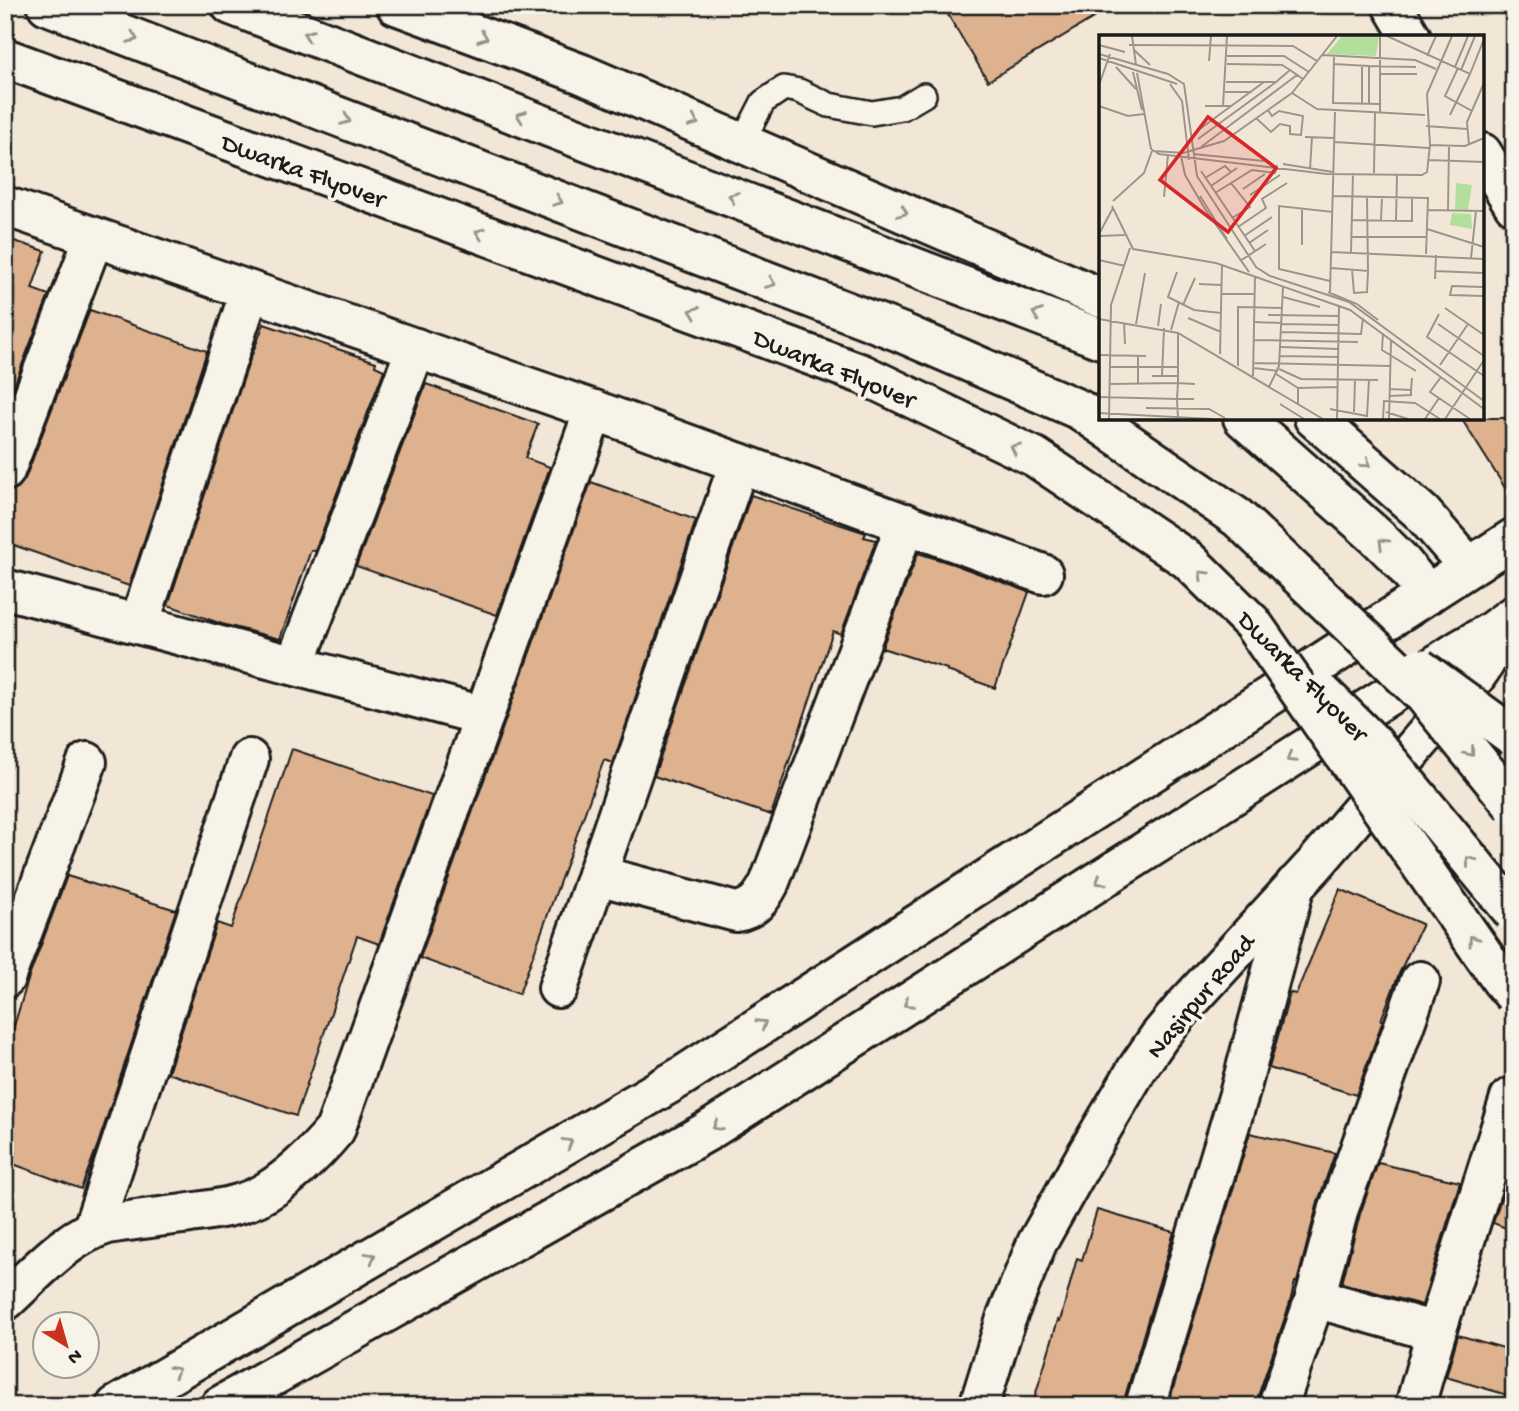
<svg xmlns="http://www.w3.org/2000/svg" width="1519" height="1411" font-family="'Gochi Hand',sans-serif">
  <rect width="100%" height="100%" fill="#f2e6d6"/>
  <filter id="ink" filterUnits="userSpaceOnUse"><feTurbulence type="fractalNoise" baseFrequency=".0143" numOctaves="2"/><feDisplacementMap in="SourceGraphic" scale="14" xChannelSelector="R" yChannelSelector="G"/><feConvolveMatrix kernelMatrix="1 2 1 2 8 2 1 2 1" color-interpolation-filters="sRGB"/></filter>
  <g filter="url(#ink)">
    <g fill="#deb28e" stroke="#1c1c1c" stroke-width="2">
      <path d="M 942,5 L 1115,5 L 988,81 Z"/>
      <path d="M 5,238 L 45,251 L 32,289 L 49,295 L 5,409 Z"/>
      <path d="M 90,310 L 207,351 L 129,586 L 5,542 L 5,492 L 18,488 L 25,479 Z"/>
      <path d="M 264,324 L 376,362 L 375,366 L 384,370 L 315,551 L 311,550 L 280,639 L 222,624 L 168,605 L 248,365 Z"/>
      <path d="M 426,384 L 538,424 L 525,458 L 550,467 L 497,615 L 356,566 Z"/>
      <path d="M 1461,418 L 1514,418 L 1514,502 Z"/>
      <path d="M 591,482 L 696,520 L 613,763 L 604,760 L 519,994 L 420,958 Z"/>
      <path d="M 751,495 L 866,533 L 864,537 L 876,540 L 841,634 L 833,631 L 771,815 L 654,776 Z"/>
      <path d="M 918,553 L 953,564 L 1029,592 L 995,688 L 947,671 L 947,669 L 882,648 Z"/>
      <path d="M 292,749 L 432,796 L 379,944 L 357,936 L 296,1116 L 168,1073 L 217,923 L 231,928 Z"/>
      <path d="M 67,876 L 176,910 L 98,1144 L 81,1189 L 5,1161 L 5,1055 L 29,977 Z"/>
      <path d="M 1340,889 L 1422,924 L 1399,974 L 1381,1020 L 1383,1020 L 1356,1095 L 1269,1068 L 1290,993 L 1296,994 Z"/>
      <path d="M 1250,1133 L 1335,1153 L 1318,1202 L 1297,1282 L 1295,1282 L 1289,1306 L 1257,1399 L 1257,1406 L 1185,1406 L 1169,1402 Z"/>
      <path d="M 1378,1163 L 1460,1182 L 1422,1305 L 1342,1283 L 1360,1214 Z"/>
      <path d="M 1505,1186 L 1514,1189 L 1514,1231 L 1493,1223 Z"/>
      <path d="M 1097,1210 L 1174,1232 L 1124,1400 L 1124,1406 L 1032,1406 L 1058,1320 L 1060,1321 L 1077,1258 L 1082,1260 Z"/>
      <path d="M 1458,1335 L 1514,1351 L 1514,1397 L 1446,1377 Z"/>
    </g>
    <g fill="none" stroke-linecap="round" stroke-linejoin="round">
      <g stroke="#1c1c1c" stroke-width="28">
        <path id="lane" d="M 742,143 L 763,102 L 784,88 L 799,91 L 829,105 L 872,113 L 902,108 L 924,95"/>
      </g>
      <g stroke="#1c1c1c" stroke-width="44">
        <g id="street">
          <path d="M 1392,5 L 1411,37"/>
          <path d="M 1482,153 L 1514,205"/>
          <path d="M 5,206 L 594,410 L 1043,574"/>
          <path d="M 5,471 L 94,237"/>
          <path d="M 5,589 L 484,716"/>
          <path d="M 139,624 L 250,291"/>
          <path d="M 295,665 L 416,348"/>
          <path d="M 597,875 L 736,912 C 754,909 761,899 769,884 L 906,523"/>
          <path d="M 5,978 L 87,762"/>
          <path d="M 558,988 L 739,463"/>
          <path d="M 93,1228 L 249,759"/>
          <path d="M 1315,1298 L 1436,1332"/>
          <path d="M 5,1301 C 36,1273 67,1236 108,1224 C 133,1220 158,1217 183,1214 C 208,1210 234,1208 257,1197 C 285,1183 315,1154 335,1130 L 594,410"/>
          <path d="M 1145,1406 L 1240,1091 L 1295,885"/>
          <path d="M 1278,1406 L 1315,1298 L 1339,1208 L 1420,981"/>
          <path d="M 1415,1406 L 1436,1332 L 1510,1098"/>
        </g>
      </g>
      <g stroke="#1c1c1c" stroke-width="44">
        <g id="secondary">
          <path d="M 231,5 L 1101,339"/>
          <path d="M 396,5 L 582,74 L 1101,298"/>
          <path d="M 1243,418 L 1377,537 L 1400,560 L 1428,594"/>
          <path d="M 1314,418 L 1422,513 L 1469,567"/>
          <path d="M 116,1406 L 681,1077 L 1514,538"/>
          <path d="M 220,1406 L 708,1131 L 1461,649 L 1489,633 L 1514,615"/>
          <path d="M 979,1406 L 1006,1319 L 1037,1243 L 1084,1159 L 1137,1069 L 1159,1037 L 1183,1008 L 1316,863 L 1476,676 C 1489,658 1491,655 1489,633"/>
        </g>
      </g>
      <g stroke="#1c1c1c" stroke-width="44">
        <g id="primary">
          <path d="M 47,5 L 900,332 L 1080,410 L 1238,518 L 1321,597"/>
          <path d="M 5,58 L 862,374 L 1035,457 L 1188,560 L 1252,623"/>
        </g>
      </g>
      <use href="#lane" stroke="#f7f3e8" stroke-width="23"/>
      <use href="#street" stroke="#f7f3e8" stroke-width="38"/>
      <use href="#secondary" stroke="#f7f3e8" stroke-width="38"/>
      <use href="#primary" stroke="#f7f3e8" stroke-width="38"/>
      <g stroke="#1c1c1c" stroke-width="44" stroke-linecap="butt">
        <g id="primary-bridge">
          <path d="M 1321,597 L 1424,695 L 1514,806"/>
          <path d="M 1252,623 L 1501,980 L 1514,995"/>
          <path d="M 1419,668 L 1514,737"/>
          <path d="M 1322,693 L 1374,744 L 1514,913"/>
        </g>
      </g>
      <use href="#primary-bridge" stroke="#f7f3e8" stroke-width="38"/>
    </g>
    <defs><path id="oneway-chevron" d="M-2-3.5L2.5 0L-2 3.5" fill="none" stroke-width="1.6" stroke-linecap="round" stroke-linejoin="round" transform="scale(1.75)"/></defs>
    <g stroke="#94928c">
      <use href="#oneway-chevron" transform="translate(308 35) rotate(-159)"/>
      <use href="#oneway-chevron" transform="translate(483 37) rotate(20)"/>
      <use href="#oneway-chevron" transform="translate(133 38) rotate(21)"/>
      <use href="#oneway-chevron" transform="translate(521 116) rotate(-159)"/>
      <use href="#oneway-chevron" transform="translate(346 120) rotate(21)"/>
      <use href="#oneway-chevron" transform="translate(694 122) rotate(23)"/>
      <use href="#oneway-chevron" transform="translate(733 197) rotate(-159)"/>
      <use href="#oneway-chevron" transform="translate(558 201) rotate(21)"/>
      <use href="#oneway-chevron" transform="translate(903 212) rotate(23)"/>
      <use href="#oneway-chevron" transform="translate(480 233) rotate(-160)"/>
      <use href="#oneway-chevron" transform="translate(771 283) rotate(21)"/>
      <use href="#oneway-chevron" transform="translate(694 312) rotate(-160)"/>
      <use href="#oneway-chevron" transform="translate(1037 314) rotate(-159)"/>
      <use href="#oneway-chevron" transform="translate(1015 448) rotate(-154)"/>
      <use href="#oneway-chevron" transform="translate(1366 463) rotate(41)"/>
      <use href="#oneway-chevron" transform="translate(1383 543) rotate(-136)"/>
      <use href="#oneway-chevron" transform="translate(1203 575) rotate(-135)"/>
      <use href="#oneway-chevron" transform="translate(1470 752) rotate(51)"/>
      <use href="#oneway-chevron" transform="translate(1291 758) rotate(147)"/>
      <use href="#oneway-chevron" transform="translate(1470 861) rotate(-130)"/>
      <use href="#oneway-chevron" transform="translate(1100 881) rotate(147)"/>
      <use href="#oneway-chevron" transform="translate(1473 940) rotate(-125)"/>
      <use href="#oneway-chevron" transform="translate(908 1003) rotate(147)"/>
      <use href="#oneway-chevron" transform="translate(762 1024) rotate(-33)"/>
      <use href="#oneway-chevron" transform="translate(717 1126) rotate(148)"/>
      <use href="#oneway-chevron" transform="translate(568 1143) rotate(-30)"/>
      <use href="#oneway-chevron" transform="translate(371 1257) rotate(-30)"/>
      <use href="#oneway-chevron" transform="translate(175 1371) rotate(-30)"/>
    </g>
  </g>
  <g text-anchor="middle" stroke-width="7" stroke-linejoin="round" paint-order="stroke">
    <g font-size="26" fill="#1c1c1c" stroke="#f7f3e8">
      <text transform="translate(304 169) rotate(20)" y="9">Dwarka Flyover</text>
      <text transform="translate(835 367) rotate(22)" y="9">Dwarka Flyover</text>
      <text transform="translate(1304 675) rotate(45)" y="9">Dwarka Flyover</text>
      <text transform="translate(1199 995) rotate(-50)" y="9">Nasirpur Road</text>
    </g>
  </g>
  <g transform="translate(1099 35)">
    <rect width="385" height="385" fill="#f2e6d6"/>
    <path d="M 243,1 L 280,1 L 277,21 L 228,19 ZM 357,148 L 373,150 L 369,175 L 356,174 ZM 353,178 L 372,179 L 373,194 L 351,190 Z" fill="#b3df9d"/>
    <path fill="none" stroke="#9c958c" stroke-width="2" d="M 33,1 L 37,30M 288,1 L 371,39 L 385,4M 0,10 L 26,17M 30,10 L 194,11 L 218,26M 35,15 L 51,30M 0,19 L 69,39 L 85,49 L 98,141 L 157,232 L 171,241 L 250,267 L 385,366M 223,20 L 316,25 L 337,34M 128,21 L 185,21 L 210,37M 328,21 L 337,1M 235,22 L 234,68 L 281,69M 0,23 L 78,49M 110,26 L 112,1M 128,29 L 183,30 L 191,35M 234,29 L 270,31M 17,32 L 37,54M 356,32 L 369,1M 359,33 L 346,61 L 373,76M 362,35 L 376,1M 34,37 L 43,75M 38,38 L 52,114 L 60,119 L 228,139 L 323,140 L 328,137 L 331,110 L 366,111 L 385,103M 280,39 L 318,39M 127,47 L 165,47M 71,49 L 83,66 L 90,125M 0,50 L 11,19M 126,57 L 153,57M 193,58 L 218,74 L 326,80M 263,68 L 263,31M 270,69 L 270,31 L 317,32M 0,71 L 29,81 L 45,79M 106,71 L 132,71M 124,71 L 128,1M 281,78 L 281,1M 351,80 L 371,39M 157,83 L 172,97 L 181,89 L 191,91 L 191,99 L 202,100 L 204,81 L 180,76 L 173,81 L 169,75M 327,91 L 368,94M 98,96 L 165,47 L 177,47 L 191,35 L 204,44M 206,102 L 236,103M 99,104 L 177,47M 236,107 L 330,113M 331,110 L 328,59 L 353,1M 370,110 L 368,87 L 385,48M 102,112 L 198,40M 55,116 L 85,118M 84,118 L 125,106 L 193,58 L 238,1M 94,119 L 165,126M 82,121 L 86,140 L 106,174 L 150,237M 329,125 L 385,127M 184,129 L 234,137M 211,134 L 213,102M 102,136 L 156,216M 275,138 L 276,78M 106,143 L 126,131 L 132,137M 132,148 L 151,172 L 133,183M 112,151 L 138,133M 144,154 L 166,139M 116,158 L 153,135 L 176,138 L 178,130M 151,160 L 181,140M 101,161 L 128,204M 233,161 L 329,163 L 327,219M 65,162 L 69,120M 14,166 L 45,138 L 53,116M 13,171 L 34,214 L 117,228 L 251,275 L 385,374M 328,175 L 385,176M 349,175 L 350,110M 253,185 L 313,186 L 313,163M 282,185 L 283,162M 297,185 L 298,139M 139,192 L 167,173 L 163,164 L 188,148M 328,194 L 385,212M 0,199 L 14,173M 0,201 L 26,200M 145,201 L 173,182M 252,202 L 328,202M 150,208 L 169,195M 203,210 L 203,175M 232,217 L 385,224M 252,217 L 254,138M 372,223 L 377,176M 0,225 L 26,231M 141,226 L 167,209M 232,233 L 269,236 L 268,162M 253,234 L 255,258 L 268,257 L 269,236M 336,236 L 385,238M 78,237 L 69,262 L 95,275 L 122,278M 336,244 L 337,220M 231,246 L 180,234 L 180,171 L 234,177M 100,249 L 122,250M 385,252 L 353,251 L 351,260 L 385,261M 229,257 L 258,269 L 279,285M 231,258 L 236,77M 122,259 L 155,259M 184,262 L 221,272M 84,270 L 96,243M 346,273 L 385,300M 340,279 L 328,302 L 385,341M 169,280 L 240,281M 89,283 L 122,297M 0,284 L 79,298 L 224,384M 154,287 L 183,288M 25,288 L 26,309M 37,289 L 46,238M 183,289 L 240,290M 339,289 L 385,321M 59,291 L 62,269M 72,295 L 80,267M 182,297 L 262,299 L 264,283M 284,298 L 283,315 L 317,336M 155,305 L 259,307M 182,312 L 240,314M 121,319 L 123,230M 0,320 L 47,321M 181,321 L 240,322M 155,328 L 291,331M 341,330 L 369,289M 139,331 L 139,272 L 183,273M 11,332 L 79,332M 155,333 L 179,336M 180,334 L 202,344 L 279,345M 177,339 L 199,353 L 199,370M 63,341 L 65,293M 79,341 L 79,298M 154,341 L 156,241M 342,342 L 331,357 L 371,384M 39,348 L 39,321M 10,349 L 79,348 L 79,341 L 53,341M 170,352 L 180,331 L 184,252M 199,353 L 239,352M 290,354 L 312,355 L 313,343M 290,361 L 312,360 L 312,355M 0,362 L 78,364 L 79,384M 95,364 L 78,364 L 79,348 L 96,349M 181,369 L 205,384M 47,373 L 110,374 L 126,383M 231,374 L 268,381 L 270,345M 255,377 L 256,345M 287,377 L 309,384M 0,378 L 113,384M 10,384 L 12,270 L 31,213M 238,384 L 240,270M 284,384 L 285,366 L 316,368 L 341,384M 290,384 L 292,306M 326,384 L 340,363M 346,384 L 385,325"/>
    <path fill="#d62828" fill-opacity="0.15" stroke="#d62828" stroke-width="3.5" d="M 109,82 L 177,133 L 129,197 L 61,145 Z"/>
    <rect width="385" height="385" fill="none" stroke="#1c1c1c" stroke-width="3.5"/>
  </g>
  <rect width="1519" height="1411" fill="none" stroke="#f7f3e8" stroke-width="28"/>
  <rect x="14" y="14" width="1491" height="1383" fill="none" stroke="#1c1c1c" stroke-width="2.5" filter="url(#ink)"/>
  <g transform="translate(66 1345) rotate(143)"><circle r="33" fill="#f7f3e8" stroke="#9f9d96" stroke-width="2"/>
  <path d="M0-5L12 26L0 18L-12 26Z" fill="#c8321e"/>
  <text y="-10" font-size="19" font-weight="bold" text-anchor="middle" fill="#1c1c1c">N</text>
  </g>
</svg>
